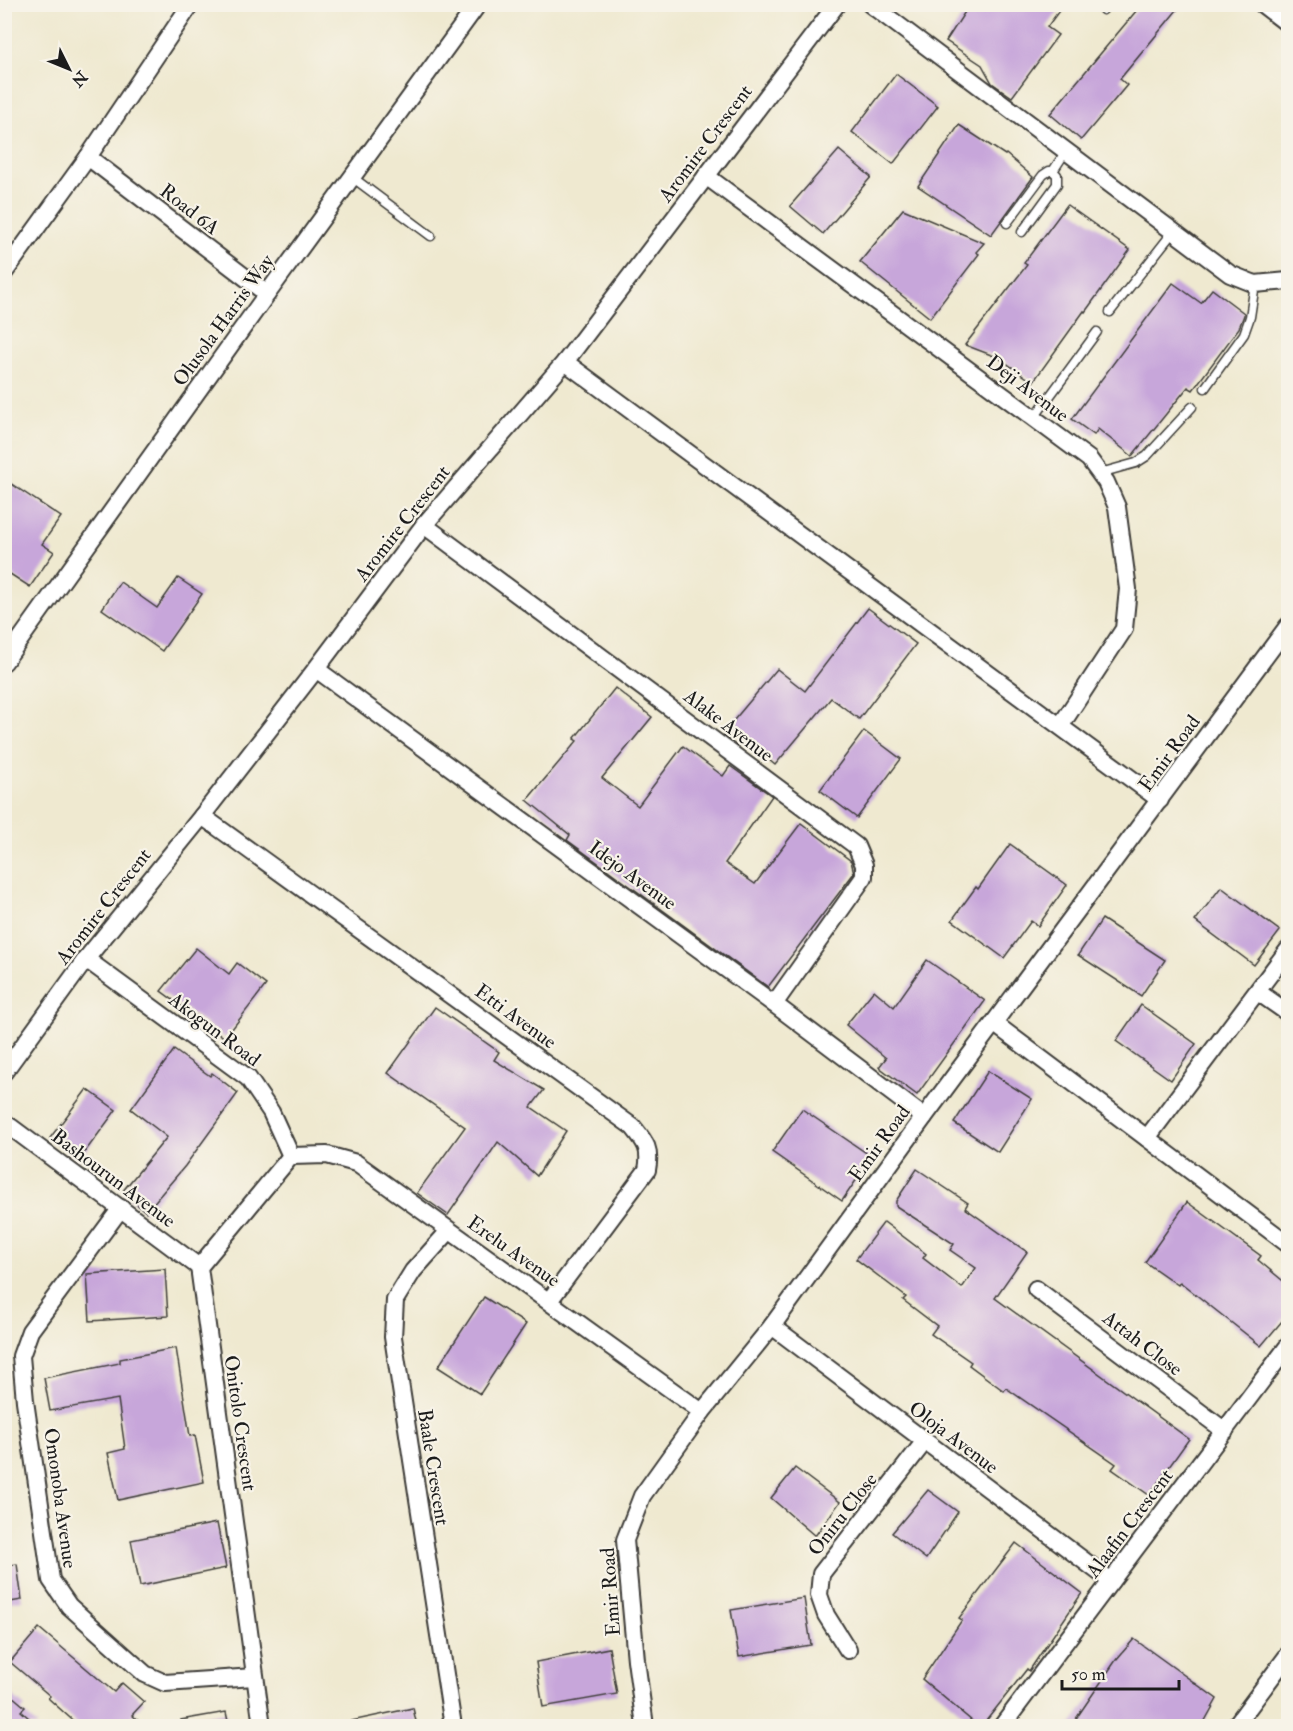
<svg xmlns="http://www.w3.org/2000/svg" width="1293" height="1731" font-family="'IM FELL Double Pica',serif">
  <rect width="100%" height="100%" fill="#f7f3e8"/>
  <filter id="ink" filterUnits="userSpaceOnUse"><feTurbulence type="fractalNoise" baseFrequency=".0167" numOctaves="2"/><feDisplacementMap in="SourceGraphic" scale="12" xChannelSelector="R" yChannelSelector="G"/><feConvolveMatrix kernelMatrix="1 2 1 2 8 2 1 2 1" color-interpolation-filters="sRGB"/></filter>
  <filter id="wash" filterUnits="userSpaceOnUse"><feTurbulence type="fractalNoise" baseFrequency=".008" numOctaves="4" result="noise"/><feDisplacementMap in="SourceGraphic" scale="24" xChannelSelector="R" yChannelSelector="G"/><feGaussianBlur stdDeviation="1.35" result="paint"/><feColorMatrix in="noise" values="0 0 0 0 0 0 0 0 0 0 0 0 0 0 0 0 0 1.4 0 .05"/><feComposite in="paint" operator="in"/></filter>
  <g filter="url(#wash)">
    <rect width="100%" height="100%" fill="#efe9d0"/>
    <g id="blocks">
      <g fill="#c7a6da">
        <path d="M 970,4 L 1064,4 L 1047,27 L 1058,35 L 1012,97 L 992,83 L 982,65 L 946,41 Z"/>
        <path d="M 1142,4 L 1182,4 L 1120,79 L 1127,85 L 1081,140 L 1050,114 Z"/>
        <path d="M 896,74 L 938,106 L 893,164 L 852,132 Z"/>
        <path d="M 959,125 L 1005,155 L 1006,154 L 1033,177 L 991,235 L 918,186 Z"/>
        <path d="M 839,150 L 871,177 L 823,234 L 790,206 Z"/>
        <path d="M 1067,205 L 1130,250 L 1085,312 L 1084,311 L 1033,382 L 999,358 L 965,345 L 1027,265 L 1024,263 Z"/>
        <path d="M 903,209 L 984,243 L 976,252 L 979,254 L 930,318 L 860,262 Z"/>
        <path d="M 1173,283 L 1201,303 L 1212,289 L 1244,313 L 1244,315 L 1239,328 L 1193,390 L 1188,387 L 1132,456 L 1098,429 L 1094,435 L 1072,419 Z"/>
        <path d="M 4,479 L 61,517 L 42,544 L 54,552 L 30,587 L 4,570 Z"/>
        <path d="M 178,578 L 202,594 L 162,651 L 102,609 L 120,582 L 157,608 Z"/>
        <path d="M 868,608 L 916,644 L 859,719 L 831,698 L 775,765 L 729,726 L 777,669 L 805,691 Z"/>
        <path d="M 615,688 L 652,717 L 602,778 L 638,806 L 683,746 L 723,776 L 730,766 L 772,796 L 725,863 L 755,884 L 801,823 L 851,861 L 854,873 L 768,987 L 567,840 L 570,835 L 527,800 L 577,741 L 574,739 Z"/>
        <path d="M 864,731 L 901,759 L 857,818 L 820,790 Z"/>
        <path d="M 1010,844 L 1067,885 L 1038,926 L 1031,921 L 1004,958 L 952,920 L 976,887 L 978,889 Z"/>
        <path d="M 1221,887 L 1280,931 L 1254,965 L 1195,921 Z"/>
        <path d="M 1102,919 L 1165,960 L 1141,996 L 1078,955 Z"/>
        <path d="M 196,948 L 229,974 L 237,963 L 266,985 L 225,1038 L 161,991 Z"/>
        <path d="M 927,960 L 985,1001 L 917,1095 L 879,1067 L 886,1058 L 846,1025 L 874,990 L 894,1007 Z"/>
        <path d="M 1141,1005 L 1196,1044 L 1171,1080 L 1116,1041 Z"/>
        <path d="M 435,1007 L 499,1052 L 494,1060 L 544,1090 L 531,1107 L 566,1131 L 537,1176 L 498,1142 L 448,1215 L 417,1193 L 465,1127 L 388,1073 Z"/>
        <path d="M 174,1050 L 210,1076 L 212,1073 L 238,1093 L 185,1166 L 146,1212 L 122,1192 L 167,1137 L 131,1109 Z"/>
        <path d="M 988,1071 L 1032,1099 L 998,1152 L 954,1123 Z"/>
        <path d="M 87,1089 L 116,1110 L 79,1160 L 50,1138 Z"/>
        <path d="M 802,1109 L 872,1157 L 842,1201 L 772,1152 Z"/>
        <path d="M 917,1169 L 968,1203 L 965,1208 L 1027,1252 L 995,1298 L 1189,1439 L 1149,1495 L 1112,1469 L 1116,1464 L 1006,1388 L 1004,1391 L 969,1365 L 971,1362 L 931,1334 L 937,1326 L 903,1300 L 906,1297 L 856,1259 L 884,1222 L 926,1254 L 923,1258 L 962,1288 L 976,1268 L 950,1250 L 954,1244 L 896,1206 L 896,1201 Z"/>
        <path d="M 1187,1202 L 1261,1256 L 1258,1260 L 1288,1285 L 1288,1314 L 1261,1346 L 1180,1282 L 1178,1285 L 1145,1262 Z"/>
        <path d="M 165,1269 L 168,1316 L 90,1321 L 87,1274 Z"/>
        <path d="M 484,1297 L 526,1324 L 480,1394 L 438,1367 Z"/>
        <path d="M 176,1348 L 190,1436 L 195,1435 L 204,1482 L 118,1500 L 108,1453 L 125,1449 L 118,1399 L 50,1411 L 44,1378 L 120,1363 L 120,1359 Z"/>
        <path d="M 795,1468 L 840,1502 L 815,1536 L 771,1498 Z"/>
        <path d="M 928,1490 L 958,1512 L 926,1559 L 892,1533 Z"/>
        <path d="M 217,1523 L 226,1568 L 140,1586 L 131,1540 Z"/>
        <path d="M 1016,1543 L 1082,1593 L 1029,1671 L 1027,1669 L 982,1726 L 978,1726 L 922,1679 L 962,1620 L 959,1618 Z"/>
        <path d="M 17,1564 L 22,1600 L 4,1603 L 4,1566 Z"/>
        <path d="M 804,1598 L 811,1645 L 739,1657 L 731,1610 Z"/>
        <path d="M 39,1628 L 114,1692 L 122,1683 L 144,1702 L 132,1715 L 144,1726 L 79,1726 L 48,1698 L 50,1696 L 10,1662 Z"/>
        <path d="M 1134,1639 L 1217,1699 L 1202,1726 L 1071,1726 L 1116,1660 Z"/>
        <path d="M 609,1648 L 617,1694 L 543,1707 L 536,1662 Z"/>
        <path d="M 4,1689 L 25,1707 L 21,1711 L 38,1726 L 4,1726 Z"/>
        <path d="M 413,1708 L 417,1726 L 352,1726 L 351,1721 Z"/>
        <path d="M 226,1712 L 229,1726 L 181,1726 L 181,1720 Z"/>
      </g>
    </g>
  </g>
  <g filter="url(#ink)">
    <use href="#blocks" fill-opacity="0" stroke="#3c3b37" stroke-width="1.5"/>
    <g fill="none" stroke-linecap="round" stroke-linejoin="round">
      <g stroke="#3c3b37" stroke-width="11">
        <g id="lane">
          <path d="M 1103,10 L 1107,4"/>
          <path d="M 352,177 L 431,236"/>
          <path d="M 1007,223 L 1043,175 L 1049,171 L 1053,171 L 1066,151"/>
          <path d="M 1022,232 L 1057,184 L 1057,175 L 1053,171"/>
          <path d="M 1110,312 L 1173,232"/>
          <path d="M 1205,388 L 1244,334 L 1250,317 L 1255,284"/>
          <path d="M 1033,419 L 1097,332"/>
          <path d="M 1100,473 L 1136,463 L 1147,456 L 1192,407"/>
        </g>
      </g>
      <g stroke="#3c3b37" stroke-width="20">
        <g id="street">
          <path d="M 870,4 L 1230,274 L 1255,284 L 1288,281"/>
          <path d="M 1262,4 L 1288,24"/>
          <path d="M 88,157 L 267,294"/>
          <path d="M 706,176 L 1089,459 L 1106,482 L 1117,507 L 1128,589 L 1124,629 L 1061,725"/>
          <path d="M 4,273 L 88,157 L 191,4"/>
          <path d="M 565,362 L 1160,800"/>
          <path d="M 424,525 L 856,846 L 864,865 L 864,877 L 774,1004"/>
          <path d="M 4,662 L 267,294 L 478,4"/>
          <path d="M 316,669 L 774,1004 L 924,1117"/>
          <path d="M 202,816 L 633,1127 C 646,1143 651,1149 647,1170 L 549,1301"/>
          <path d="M 86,959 L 248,1078 L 271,1112 L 291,1156"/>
          <path d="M 1258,992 L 1288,1013"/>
          <path d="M 995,1024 L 1288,1244"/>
          <path d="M 4,1072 L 86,959 L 202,816 L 316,669 L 424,525 L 565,362 L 837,4"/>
          <path d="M 4,1122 L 199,1267"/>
          <path d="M 1147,1138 L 1288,950"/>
          <path d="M 291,1156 L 327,1155 L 356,1163 L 702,1412"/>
          <path d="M 121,1208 L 30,1331 L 21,1356 L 25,1401 L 51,1580 L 69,1606 L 145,1674 L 165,1683 L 254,1677"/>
          <path d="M 449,1231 L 413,1271 L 395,1300 L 393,1337 L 453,1726"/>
          <path d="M 1036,1289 L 1225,1431"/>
          <path d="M 772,1326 L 1111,1581"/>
          <path d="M 848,1650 L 826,1615 L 819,1595 L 821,1574 L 925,1441"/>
          <path d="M 262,1726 L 199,1267 L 291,1156"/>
          <path d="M 645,1726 L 636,1660 L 625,1540 L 642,1496 L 702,1412 L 772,1326 L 924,1117 L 1288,626"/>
          <path d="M 1002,1726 L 1288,1346"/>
          <path d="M 1235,1726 L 1288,1655"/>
        </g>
      </g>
      <use href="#lane" stroke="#fff" stroke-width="8"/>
      <use href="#street" stroke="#fff" stroke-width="16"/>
    </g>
  </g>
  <g text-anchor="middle" stroke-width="4.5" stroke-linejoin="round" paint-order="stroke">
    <g font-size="20" fill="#1c1c1c" stroke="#f7f3e8">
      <text transform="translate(705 143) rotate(-53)" y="7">Aromire Crescent</text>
      <text transform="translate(190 209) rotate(38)" y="7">Road 6A</text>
      <text transform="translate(223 320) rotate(-54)" y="7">Olusola Harris Way</text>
      <text transform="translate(1028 388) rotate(37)" y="7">Deji Avenue</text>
      <text transform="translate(402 523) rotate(-52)" y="7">Aromire Crescent</text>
      <text transform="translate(729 725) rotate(37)" y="7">Alake Avenue</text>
      <text transform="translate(1169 753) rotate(-54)" y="7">Emir Road</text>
      <text transform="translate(633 875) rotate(36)" y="7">Idejo Avenue</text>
      <text transform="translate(103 906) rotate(-52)" y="7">Aromire Crescent</text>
      <text transform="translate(516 1016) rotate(36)" y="7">Etti Avenue</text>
      <text transform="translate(215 1029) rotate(37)" y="7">Akogun Road</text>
      <text transform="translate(879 1143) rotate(-54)" y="7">Emir Road</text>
      <text transform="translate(114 1178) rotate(37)" y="7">Bashourun Avenue</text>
      <text transform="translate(514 1251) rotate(35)" y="7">Erelu Avenue</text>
      <text transform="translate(1143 1343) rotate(37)" y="7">Attah Close</text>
      <text transform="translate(241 1423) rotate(82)" y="7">Onitolo Crescent</text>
      <text transform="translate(954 1437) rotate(37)" y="7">Oloja Avenue</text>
      <text transform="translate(434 1467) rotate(81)" y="7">Baale Crescent</text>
      <text transform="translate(61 1498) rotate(82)" y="7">Omonoba Avenue</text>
      <text transform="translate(842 1514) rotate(-52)" y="7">Oniru Close</text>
      <text transform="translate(1129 1523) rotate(-53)" y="7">Alaafin Crescent</text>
      <text transform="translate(610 1592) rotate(-94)" y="7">Emir Road</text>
    </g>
  </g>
  <rect width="1293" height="1731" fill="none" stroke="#f7f3e8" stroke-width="24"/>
  <g transform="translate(69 69) rotate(133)" stroke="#f7f3e8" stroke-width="4.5" paint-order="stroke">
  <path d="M0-4.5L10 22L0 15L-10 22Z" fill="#1c1c1c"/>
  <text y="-9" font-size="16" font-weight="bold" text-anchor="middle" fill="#1c1c1c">N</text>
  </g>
  <path d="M1062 1680v9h117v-9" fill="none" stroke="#1c1c1c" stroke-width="3"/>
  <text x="1071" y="1680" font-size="18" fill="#1c1c1c" stroke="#f7f3e8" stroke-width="4.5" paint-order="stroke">50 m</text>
</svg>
